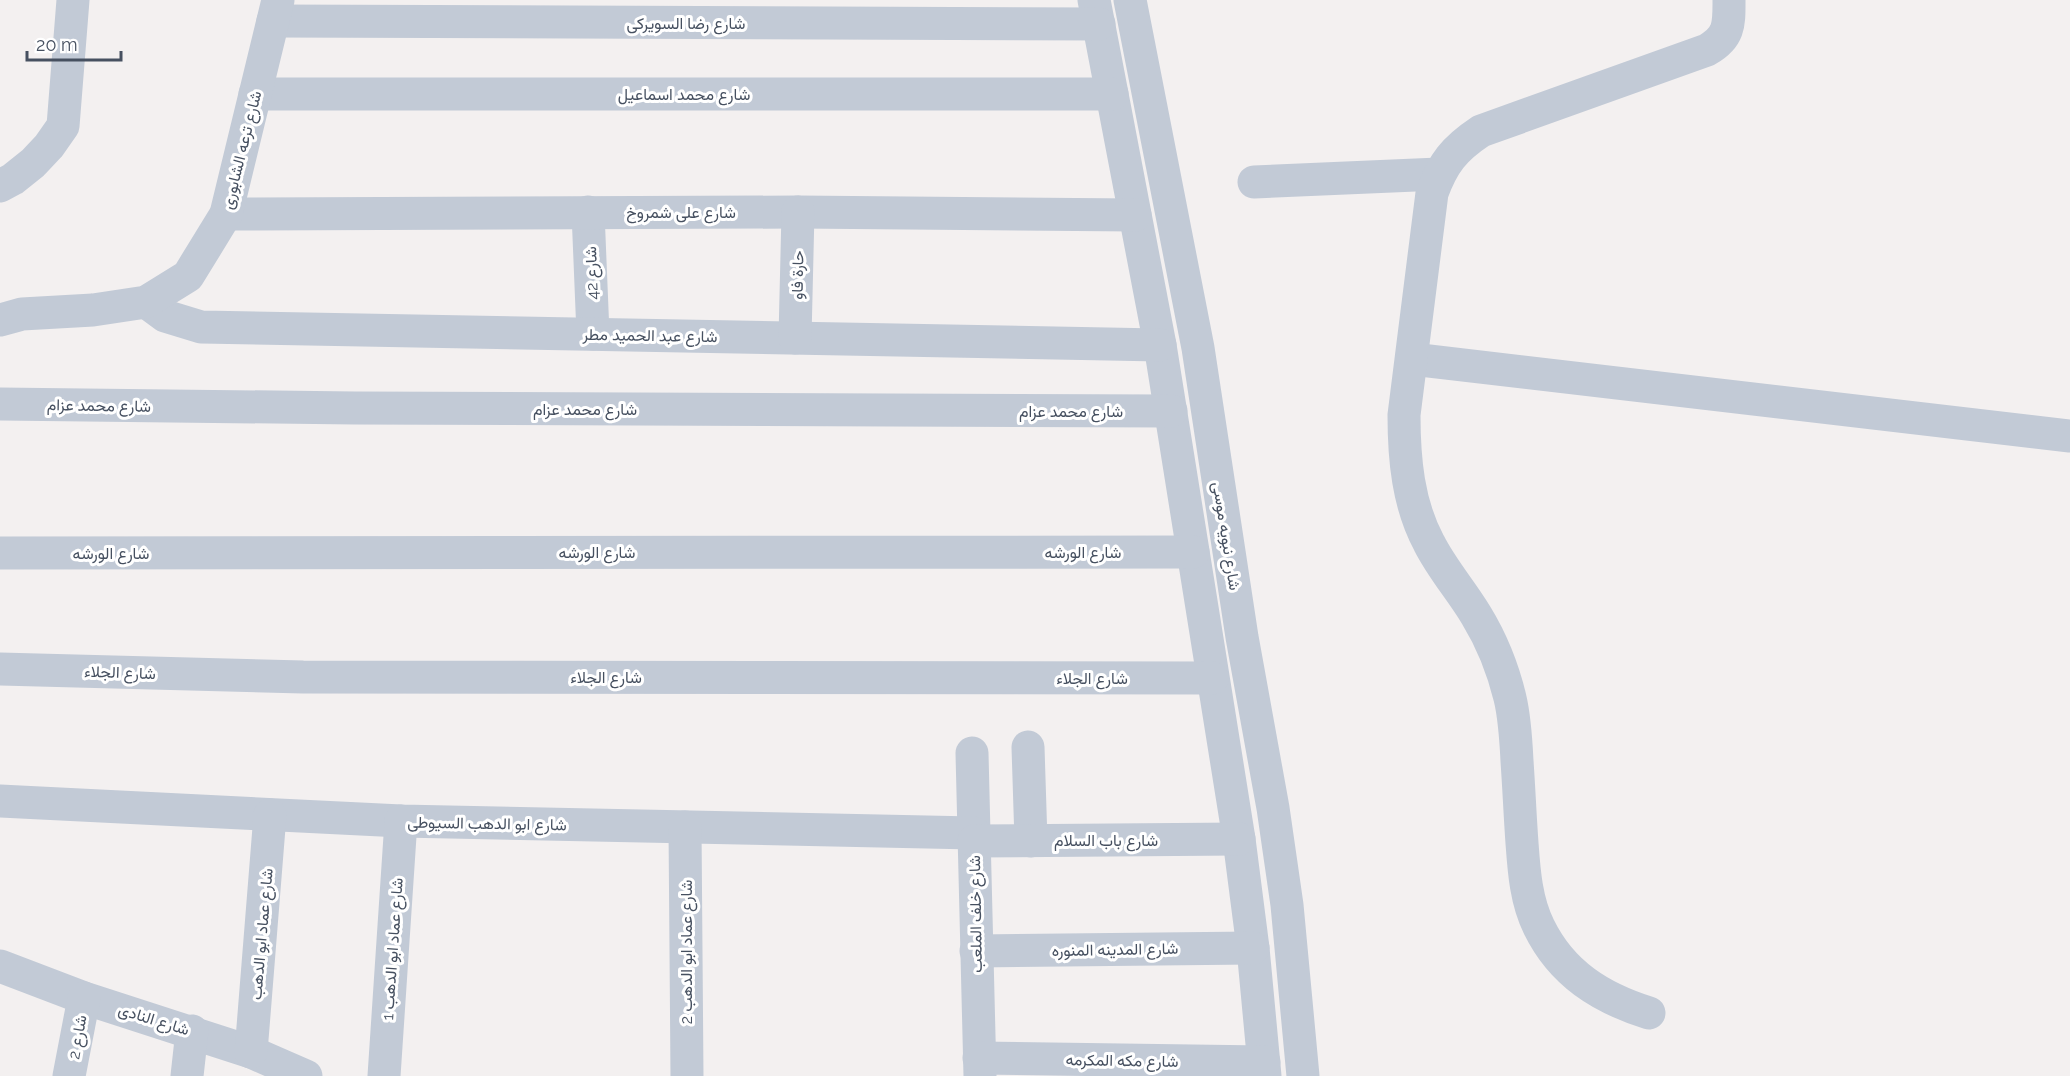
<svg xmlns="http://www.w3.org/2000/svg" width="2070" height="1076" font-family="Raleway,Vazirmatn,sans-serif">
  <rect width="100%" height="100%" fill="#f3f0f0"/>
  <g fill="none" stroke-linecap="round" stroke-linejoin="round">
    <g stroke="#c2cad6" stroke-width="33">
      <path d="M 1094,0 L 1160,345 L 1239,839 L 1253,948 L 1265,1076"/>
      <path d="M 1130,0 L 1198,348 L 1242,637 L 1273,808 L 1287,905 L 1303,1076"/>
      <path d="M 273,21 L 1099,24"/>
      <path d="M 255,94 L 1112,94"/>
      <path d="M 1254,182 L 1439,174"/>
      <path d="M 0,186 L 13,179 L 33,163 L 49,146 L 63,126 L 73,0"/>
      <path d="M 588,212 L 593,334"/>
      <path d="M 226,214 L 798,212 L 1135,215"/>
      <path d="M 146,302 L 165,316 L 201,327 L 1160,345"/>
      <path d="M 0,320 L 22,314 L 93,310 L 146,302 L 188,276 L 226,214 L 278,0"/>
      <path d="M 795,338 L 798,212"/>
      <path d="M 1412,359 L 2070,436"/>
      <path d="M 0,404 L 355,408 L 1171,411"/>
      <path d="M 0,553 L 1193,552"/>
      <path d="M 0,669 L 303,677 L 1212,678"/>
      <path d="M 1028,747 L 1031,841"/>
      <path d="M 972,753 L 980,1076"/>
      <path d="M 0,801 L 401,821 L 974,833"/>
      <path d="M 685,827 L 687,1076"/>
      <path d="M 974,841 L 1239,839"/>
      <path d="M 976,951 L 1253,948"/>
      <path d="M 0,966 L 84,998 L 251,1052 L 306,1076"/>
      <path d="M 1649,1013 C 1601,998 1562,974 1539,927 C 1526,901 1524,871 1522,843 C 1520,816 1519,789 1517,761 C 1516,741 1515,719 1510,698 C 1503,669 1492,641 1476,615 C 1461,590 1442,569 1429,543 C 1408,504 1404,459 1404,415 L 1432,193 C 1443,163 1454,149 1481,131 L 1707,50 C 1730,37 1729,24 1729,0"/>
      <path d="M 251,1052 L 270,815"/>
      <path d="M 979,1058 L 1264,1062"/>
      <path d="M 69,1076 L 84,998"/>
      <path d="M 187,1076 L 192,1031"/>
      <path d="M 384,1076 L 401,821"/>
    </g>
  </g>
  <g text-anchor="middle" stroke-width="6" stroke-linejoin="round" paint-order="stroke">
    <g font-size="16" fill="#465060" stroke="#fff">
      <text x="686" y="29">شارع رضا السويركى</text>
      <text x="684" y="100">شارع محمد اسماعيل</text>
      <text transform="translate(241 150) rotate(-76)" y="6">شارع ترعه الشابورى</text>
      <text x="681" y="218">شارع على شمروخ</text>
      <text transform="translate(591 273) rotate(-92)" y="6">شارع 42</text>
      <text transform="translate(797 275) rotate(-89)" y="6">حارة فاو</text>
      <text transform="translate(650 335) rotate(1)" y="6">شارع عبد الحميد مطر</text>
      <text transform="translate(99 405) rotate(1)" y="6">شارع محمد عزام</text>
      <text x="585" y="415">شارع محمد عزام</text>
      <text x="1071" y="417">شارع محمد عزام</text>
      <text transform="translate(1227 536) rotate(81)" y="6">شارع نبويه موسى</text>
      <text x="597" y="558">شارع الورشه</text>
      <text x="1083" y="558">شارع الورشه</text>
      <text x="111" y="559">شارع الورشه</text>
      <text transform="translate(120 672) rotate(2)" y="6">شارع الجلاء</text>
      <text x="606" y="683">شارع الجلاء</text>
      <text x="1092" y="684">شارع الجلاء</text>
      <text transform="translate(487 823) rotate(1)" y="6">شارع ابو الدهب السيوطى</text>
      <text x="1106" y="846">شارع باب السلام</text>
      <text transform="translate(975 914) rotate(-91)" y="6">شارع خلف الملعب</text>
      <text transform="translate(261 934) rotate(-85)" y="6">شارع عماد ابو الدهب</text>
      <text transform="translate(392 949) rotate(-86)" y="6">شارع عماد ابو الدهب 1</text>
      <text transform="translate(1115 949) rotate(-1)" y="6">شارع المدينه المنوره</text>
      <text transform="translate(686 952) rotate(-90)" y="6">شارع عماد ابو الدهب 2</text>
      <text transform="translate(154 1019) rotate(17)" y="6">شارع النادى</text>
      <text transform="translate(77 1037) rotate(-80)" y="6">شارع 2</text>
      <text transform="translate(1122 1060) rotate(1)" y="6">شارع مكه المكرمه</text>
    </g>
  </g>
  <path d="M27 51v9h94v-9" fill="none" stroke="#465060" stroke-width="3"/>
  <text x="36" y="51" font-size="18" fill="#465060" stroke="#ffffff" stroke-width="4.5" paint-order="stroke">20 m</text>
</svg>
